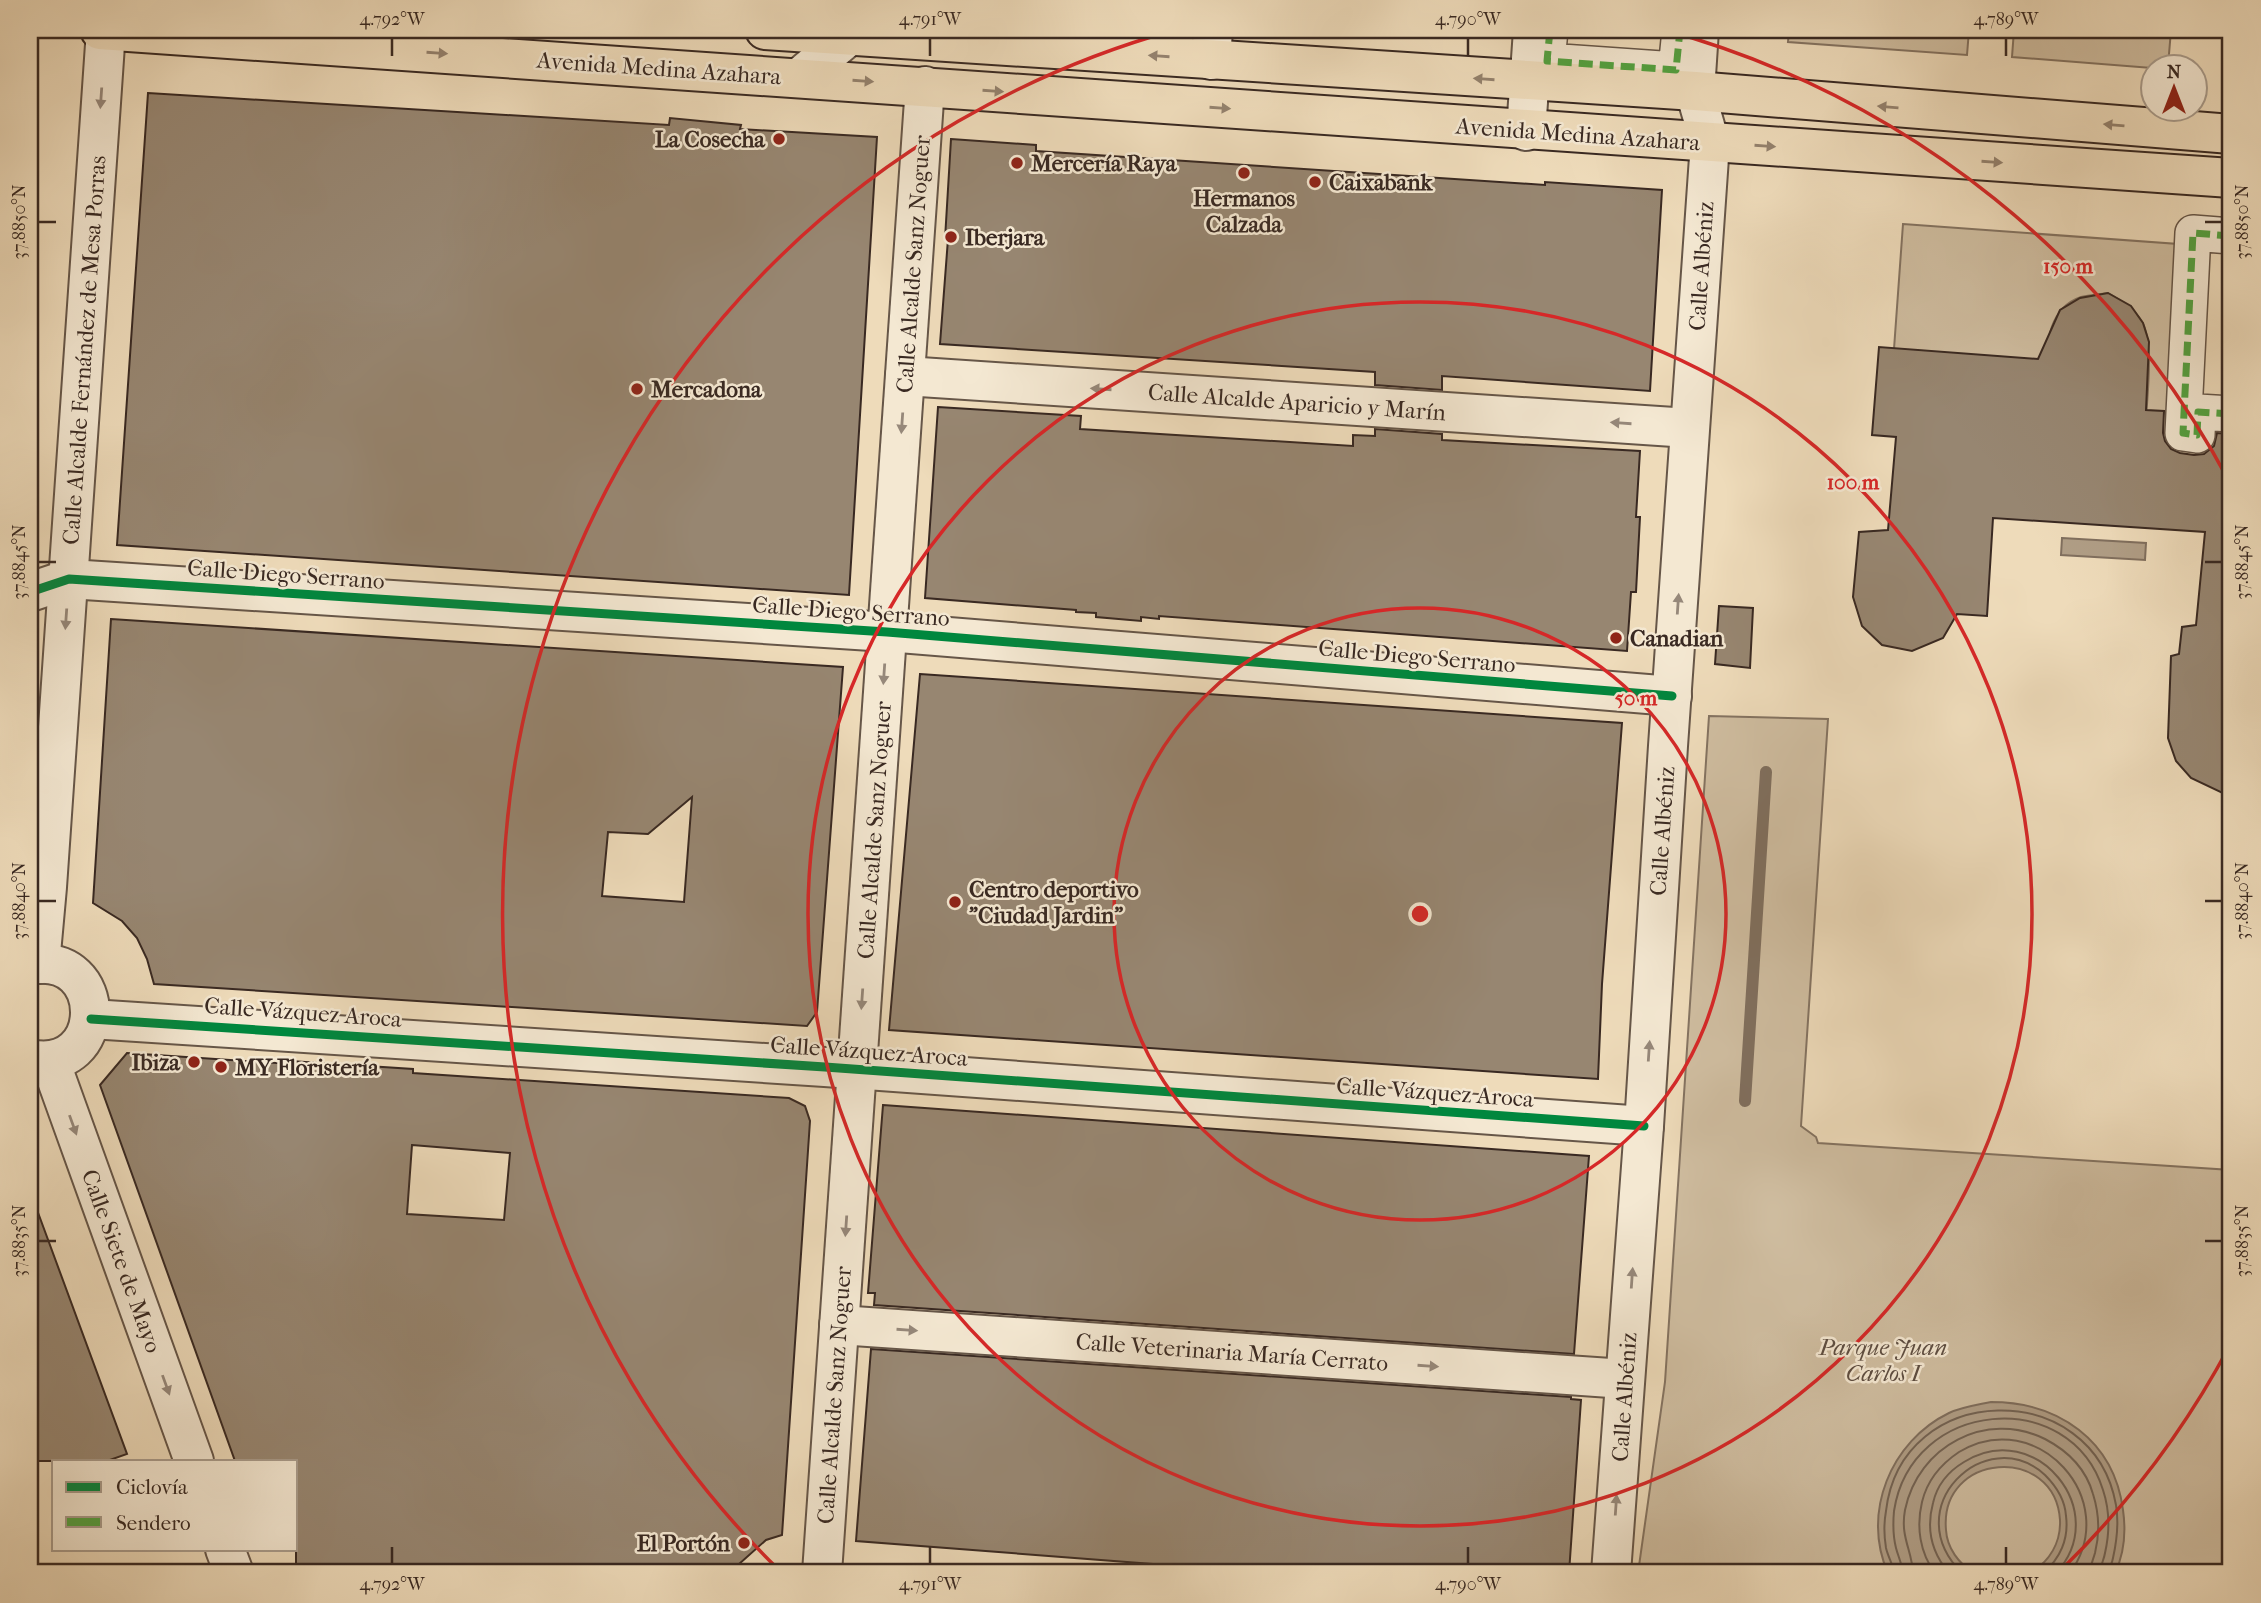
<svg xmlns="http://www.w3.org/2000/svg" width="2261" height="1603" font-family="'IM FELL French Canon',serif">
  <rect width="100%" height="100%" fill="#eedbba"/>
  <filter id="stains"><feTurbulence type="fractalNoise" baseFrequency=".00286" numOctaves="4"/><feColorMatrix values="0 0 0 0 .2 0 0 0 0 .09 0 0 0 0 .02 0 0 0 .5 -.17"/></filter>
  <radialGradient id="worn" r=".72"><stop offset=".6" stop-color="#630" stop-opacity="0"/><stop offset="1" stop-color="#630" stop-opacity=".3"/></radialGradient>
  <g fill="#cfbda0" stroke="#847361" stroke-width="2">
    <path d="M 1789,30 L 1969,30 L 1967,55 L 1788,42 Z"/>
    <path d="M 2014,30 L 2171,30 L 2168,66 L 2152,68 L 2012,57 Z"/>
    <path d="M 1903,224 L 2192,245 L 2183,433 L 2145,433 C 2146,406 2155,343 2142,322 C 2134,308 2122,301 2108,293 C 2100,294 2089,295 2081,297 C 2046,309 2047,348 2045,378 L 1894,349 Z"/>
    <path d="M 1709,716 L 1828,719 L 1801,1126 L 1816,1137 L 1818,1143 L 2231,1170 L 2231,1573 L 1638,1573 L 1665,1382 Z"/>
  </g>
  <g fill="#b09e86" stroke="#806f5e" stroke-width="2">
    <path d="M 2062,538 L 2146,543 L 2145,560 L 2061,555 Z"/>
    <path d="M 1991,1402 C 2058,1402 2114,1440 2123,1510 C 2126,1531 2124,1554 2115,1573 L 2031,1573 C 2049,1561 2061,1543 2060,1520 C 2055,1444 1939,1452 1946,1530 C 1947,1548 1959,1564 1974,1573 L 1888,1573 C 1861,1513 1891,1441 1949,1413 C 1962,1407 1977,1405 1991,1402 Z"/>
  </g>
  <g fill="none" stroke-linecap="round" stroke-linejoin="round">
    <g stroke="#746454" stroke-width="2">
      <path d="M 1894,1573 C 1893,1564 1888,1557 1886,1548 C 1884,1536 1884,1522 1886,1511 C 1901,1380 2093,1376 2116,1505 C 2119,1523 2117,1540 2113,1558 C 2112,1564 2109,1568 2109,1573"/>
      <path d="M 1903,1573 C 1902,1564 1898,1556 1896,1548 C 1893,1536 1893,1522 1894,1511 C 1911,1399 2070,1385 2103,1490 C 2110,1511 2110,1531 2105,1553 C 2104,1560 2100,1566 2100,1573"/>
      <path d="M 1913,1573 C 1912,1550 1900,1537 1905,1510 C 1918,1446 1986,1410 2045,1439 C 2068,1451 2086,1469 2093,1494 C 2099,1513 2100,1533 2095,1553 C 2093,1560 2090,1566 2090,1573"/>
      <path d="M 1935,1573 C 1920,1553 1916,1527 1922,1502 C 1927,1481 1941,1464 1959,1452 C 2037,1405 2123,1500 2070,1573"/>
      <path d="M 1949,1573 C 1932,1553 1926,1529 1933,1503 C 1937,1485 1949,1471 1964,1462 C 2036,1417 2113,1512 2056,1573"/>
      <path d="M 1962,1573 C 1896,1508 1986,1421 2045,1475 C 2056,1486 2065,1500 2066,1516 C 2069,1539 2060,1559 2043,1573"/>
    </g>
    <path stroke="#806f5e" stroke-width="12" d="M 1745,1101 L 1766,772"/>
  </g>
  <g fill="#978671" stroke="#392922" stroke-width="2" fill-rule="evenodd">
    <path d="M 148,93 L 669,125 L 670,118 L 741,125 L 740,129 L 877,137 L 849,595 L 117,545 Z"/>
    <path d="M 951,139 L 1036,145 L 1036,151 L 1545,185 L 1545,182 L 1662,190 L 1650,391 L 1442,376 L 1442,390 L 1375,385 L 1375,372 L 940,344 L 948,239 L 945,239 Z"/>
    <path d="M 2108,293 L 2131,306 L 2143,323 L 2149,342 L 2146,410 L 2164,411 L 2163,433 L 2165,441 L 2171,449 L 2180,453 L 2194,455 L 2204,454 L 2214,446 L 2217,433 L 2231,434 L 2231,797 L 2191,778 L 2176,761 L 2168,738 L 2171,656 L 2179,654 L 2182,627 L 2196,625 L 2205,532 L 1993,518 L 1987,616 L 1957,614 L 1943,638 L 1912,651 L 1882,645 L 1862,626 L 1853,597 L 1859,532 L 1888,530 L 1896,437 L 1872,435 L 1879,347 L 2038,359 L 2060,310 L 2080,298 Z"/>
    <path d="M 938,407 L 1081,416 L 1080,429 L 1353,446 L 1353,435 L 1375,436 L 1375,429 L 1442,434 L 1442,440 L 1640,451 L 1636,517 L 1640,517 L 1636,592 L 1631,592 L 1627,651 L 1159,616 L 1159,619 L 1141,617 L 1141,621 L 1096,617 L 1096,613 L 1076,612 L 1076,610 L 925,598 Z"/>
    <path d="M 1719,606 L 1753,608 L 1750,668 L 1715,664 Z"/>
    <path d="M 111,619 L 843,667 L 817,1012 L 807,1026 L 154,984 L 147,959 L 137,938 L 122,921 L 93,903 ZM 692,797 L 684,902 L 602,896 L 608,832 L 648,834 Z"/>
    <path d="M 920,674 L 1622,723 L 1602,984 L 1598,1079 L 889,1030 Z"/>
    <path d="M 127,1053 L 291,1064 L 291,1061 L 413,1069 L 413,1073 L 789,1098 L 805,1106 L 810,1121 L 782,1535 L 766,1540 L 729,1573 L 296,1573 L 296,1461 L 235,1461 L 100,1085 ZM 412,1145 L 510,1153 L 504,1220 L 407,1214 Z"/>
    <path d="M 883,1105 L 1589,1156 L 1574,1354 L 874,1305 L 875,1293 L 868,1293 Z"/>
    <path d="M 33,1199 L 127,1454 L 107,1461 L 30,1461 L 30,1200 Z"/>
    <path d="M 871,1349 L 1571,1397 L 1571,1399 L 1581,1400 L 1569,1573 L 1202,1573 L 1204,1568 L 856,1541 Z"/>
  </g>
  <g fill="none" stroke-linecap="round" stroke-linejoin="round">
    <g stroke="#665648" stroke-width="38">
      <g id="pedestrian">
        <path d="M 1550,30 L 1547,61 L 1676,70 L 1680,30"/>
        <path d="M 2231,236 L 2193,233 L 2183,433 L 2197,435 L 2198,412 L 2231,414"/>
      </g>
    </g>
    <g stroke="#665648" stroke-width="42">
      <g id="minor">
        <path d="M 1211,60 L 1213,30"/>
        <path d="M 800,77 L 850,35 L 849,30"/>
        <path d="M 905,376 L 1689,428"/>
        <path d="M 30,592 L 69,579 L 887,632 L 1672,696"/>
        <path d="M 40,964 L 47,887 L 106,30"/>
        <path d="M 50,1061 L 194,1461"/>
        <path d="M 839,1325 L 1625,1379"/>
        <path d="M 225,1549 L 234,1573"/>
      </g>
    </g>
    <g stroke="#665648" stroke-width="42">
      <g id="tertiary">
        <path d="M 1526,131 L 1533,30"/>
        <path d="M 30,965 C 111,951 109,1075 30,1059"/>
        <path d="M 91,1019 L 825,1067 L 1644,1126"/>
        <path d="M 822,1573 L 925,86"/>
        <path d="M 1611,1573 L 1644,1126 L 1668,746 L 1710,143 L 1695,91 L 1699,30"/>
      </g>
    </g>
    <g stroke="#392922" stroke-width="42">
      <g id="primary">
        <path d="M 100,30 L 2231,178"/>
        <path d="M 765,30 L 1695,91 L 2231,134"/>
      </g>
    </g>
    <use href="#pedestrian" stroke="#f4e8d2" stroke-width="35"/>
    <use href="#minor" stroke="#f4e8d2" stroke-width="38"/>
    <use href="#tertiary" stroke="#f4e8d2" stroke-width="38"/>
    <use href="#primary" stroke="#eedbba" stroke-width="38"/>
    <g stroke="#53a341" stroke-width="7" stroke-dasharray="14 7" stroke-linecap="butt">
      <path d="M 1550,30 L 1547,61 L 1676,70 L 1680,30"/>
      <path d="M 2231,236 L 2193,233 L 2183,433 L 2197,435 L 2198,412 L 2231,414"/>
    </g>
    <g stroke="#f4e8d2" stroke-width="13">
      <g id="cycleway">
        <path d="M 30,592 L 69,579 L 887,632 L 1672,696"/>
        <path d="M 91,1019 L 825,1067 L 1644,1126"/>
      </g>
    </g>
    <use href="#cycleway" stroke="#00873e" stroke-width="9"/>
  </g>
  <defs><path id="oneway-solid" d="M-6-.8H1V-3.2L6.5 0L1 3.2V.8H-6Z" transform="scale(1.75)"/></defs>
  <g fill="#94826e">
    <use href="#oneway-solid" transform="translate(437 53) rotate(4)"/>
    <use href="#oneway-solid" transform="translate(1159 56) rotate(-176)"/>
    <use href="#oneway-solid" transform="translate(1484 79) rotate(-176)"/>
    <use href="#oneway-solid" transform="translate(863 81) rotate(4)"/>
    <use href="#oneway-solid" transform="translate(993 91) rotate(4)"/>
    <use href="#oneway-solid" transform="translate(1888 107) rotate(-175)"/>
    <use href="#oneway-solid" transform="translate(1220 108) rotate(4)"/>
    <use href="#oneway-solid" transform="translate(2114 125) rotate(-175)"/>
    <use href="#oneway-solid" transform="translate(1765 146) rotate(4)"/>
    <use href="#oneway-solid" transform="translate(1992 162) rotate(4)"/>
  </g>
  <g fill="#96887a">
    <use href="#oneway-solid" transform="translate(101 98) rotate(94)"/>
    <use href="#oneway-solid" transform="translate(1101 389) rotate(-176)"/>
    <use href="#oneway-solid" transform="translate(902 423) rotate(94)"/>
    <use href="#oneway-solid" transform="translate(1621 423) rotate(-176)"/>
    <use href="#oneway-solid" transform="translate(1678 604) rotate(-86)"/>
    <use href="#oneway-solid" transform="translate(66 619) rotate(94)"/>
    <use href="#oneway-solid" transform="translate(884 674) rotate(94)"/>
    <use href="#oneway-solid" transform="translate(862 999) rotate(94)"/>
    <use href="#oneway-solid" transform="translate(1649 1051) rotate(-86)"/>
    <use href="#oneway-solid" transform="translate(73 1125) rotate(70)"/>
    <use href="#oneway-solid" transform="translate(846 1226) rotate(94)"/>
    <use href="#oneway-solid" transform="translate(1632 1278) rotate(-86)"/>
    <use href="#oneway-solid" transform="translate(907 1330) rotate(4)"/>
    <use href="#oneway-solid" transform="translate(1428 1366) rotate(4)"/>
    <use href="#oneway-solid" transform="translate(166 1385) rotate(70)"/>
    <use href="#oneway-solid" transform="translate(1616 1505) rotate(-86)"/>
  </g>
  <path fill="none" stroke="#392922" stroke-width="2.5" d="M 392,38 L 392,56M 930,38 L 930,56M 1468,38 L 1468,56M 2006,38 L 2006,56M 38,222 L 56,222M 2205,222 L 2222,222M 38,562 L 56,562M 2205,562 L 2222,562M 38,901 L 56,901M 2205,901 L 2222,901M 38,1241 L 56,1241M 2205,1241 L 2222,1241M 392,1547 L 392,1564M 930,1547 L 930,1564M 1468,1547 L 1468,1564M 2006,1547 L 2006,1564"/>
  <g fill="none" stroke="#d62828" stroke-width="3.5">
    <circle cx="1420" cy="914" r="306"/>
    <circle cx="1420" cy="914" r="612"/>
    <path d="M2230 1345A917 917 0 0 1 2063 1568M777 1568A917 917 0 0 1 1175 30M1665 30A917 917 0 0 1 2230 483"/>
  </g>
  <g fill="#8f2418" stroke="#f4e8d2" stroke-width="2.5">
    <circle cx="779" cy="139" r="7"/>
    <circle cx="1017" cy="163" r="7"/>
    <circle cx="1244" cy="173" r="7"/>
    <circle cx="1315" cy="182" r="7"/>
    <circle cx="951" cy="237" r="7"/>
    <circle cx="637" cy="389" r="7"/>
    <circle cx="1616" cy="638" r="7"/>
    <circle cx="955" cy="902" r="7"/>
    <circle cx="194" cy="1062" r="7"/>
    <circle cx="221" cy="1067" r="7"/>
    <circle cx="744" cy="1543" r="7"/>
  </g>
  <g text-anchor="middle" stroke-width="5" stroke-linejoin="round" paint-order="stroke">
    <g font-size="23" fill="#392922" stroke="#f4e8d2">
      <text transform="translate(659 68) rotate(4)" y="8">Avenida Medina Azahara</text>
      <text transform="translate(1578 134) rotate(4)" y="8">Avenida Medina Azahara</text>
      <text transform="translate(913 264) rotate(-86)" y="8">Calle Alcalde Sanz Noguer</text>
      <text transform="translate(1701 266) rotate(-86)" y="8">Calle Albéniz</text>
      <text transform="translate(84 350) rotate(-86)" y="8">Calle Alcalde Fernández de Mesa Porras</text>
      <text transform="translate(1297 402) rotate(4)" y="8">Calle Alcalde Aparicio y Marín</text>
      <text transform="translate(286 574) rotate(4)" y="8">Calle Diego Serrano</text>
      <text transform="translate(851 611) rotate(4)" y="8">Calle Diego Serrano</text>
      <text transform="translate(1417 656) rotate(5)" y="8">Calle Diego Serrano</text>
      <text transform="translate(874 830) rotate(-86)" y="8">Calle Alcalde Sanz Noguer</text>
      <text transform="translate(1662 831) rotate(-86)" y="8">Calle Albéniz</text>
      <text transform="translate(303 1012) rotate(4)" y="8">Calle Vázquez Aroca</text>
      <text transform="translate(869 1051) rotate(4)" y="8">Calle Vázquez Aroca</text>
      <text transform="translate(1435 1092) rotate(4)" y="8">Calle Vázquez Aroca</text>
      <text transform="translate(122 1261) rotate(70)" y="8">Calle Siete de Mayo</text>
      <text transform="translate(1232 1352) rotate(4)" y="8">Calle Veterinaria María Cerrato</text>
      <text transform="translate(834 1395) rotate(-86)" y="8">Calle Alcalde Sanz Noguer</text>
      <text transform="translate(1624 1397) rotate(-86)" y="8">Calle Albéniz</text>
    </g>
    <g font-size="23" font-weight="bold" fill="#392922" stroke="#f4e8d2" text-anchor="start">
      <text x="765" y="147" text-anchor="end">La Cosecha</text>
      <text x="1031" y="171">Mercería Raya</text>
      <text x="1329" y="190">Caixabank</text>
      <text x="1244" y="206" text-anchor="middle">Hermanos<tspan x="1244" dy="26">Calzada</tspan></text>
      <text x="965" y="245">Iberjara</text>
      <text x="651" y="397">Mercadona</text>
      <text x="1630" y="646">Canadian</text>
      <text x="969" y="897">Centro deportivo<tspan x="969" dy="26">"Ciudad Jardin"</tspan></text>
      <text x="180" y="1070" text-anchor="end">Ibiza</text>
      <text x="235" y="1075">MY Floristería</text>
      <text x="730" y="1551" text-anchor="end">El Portón</text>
    </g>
    <g font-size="23" font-style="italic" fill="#5e4e42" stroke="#f4e8d2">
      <text x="1883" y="1355">Parque Juan<tspan x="1883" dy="26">Carlos I</tspan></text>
    </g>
  </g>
  <circle cx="1420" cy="914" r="10" fill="#d62828" stroke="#f4e8d2" stroke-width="3.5"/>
  <g font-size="21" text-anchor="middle" font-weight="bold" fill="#d62828" stroke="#f4e8d2" stroke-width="5" stroke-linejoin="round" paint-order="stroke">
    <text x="2068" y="273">150 m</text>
    <text x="1853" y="489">100 m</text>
    <text x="1636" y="705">50 m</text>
  </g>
  <rect width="2261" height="1603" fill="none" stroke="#eedbba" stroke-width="77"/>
  <rect x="52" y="1460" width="245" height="91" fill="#f4e8d2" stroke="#a99c8c" stroke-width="2"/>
  <rect x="66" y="1482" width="35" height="10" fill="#00873e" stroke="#a99c8c" stroke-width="2"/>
  <text x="116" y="1494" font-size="21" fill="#392922">Ciclovía</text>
  <rect x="66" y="1517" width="35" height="10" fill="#53a341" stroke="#a99c8c" stroke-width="2"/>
  <text x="116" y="1530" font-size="21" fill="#392922">Sendero</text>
  <g transform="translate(2174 88)"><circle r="33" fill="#f4e8d2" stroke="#a99c8c" stroke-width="2"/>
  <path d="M0-5L12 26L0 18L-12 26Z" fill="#8f2418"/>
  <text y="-10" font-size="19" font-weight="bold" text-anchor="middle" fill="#392922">N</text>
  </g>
  <rect x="38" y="38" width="2184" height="1526" fill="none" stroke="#392922" stroke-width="2.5"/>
  <g font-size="18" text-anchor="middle" fill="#392922">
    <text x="392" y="25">4.792°W</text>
    <text x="930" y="25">4.791°W</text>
    <text x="1468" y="25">4.790°W</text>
    <text x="2006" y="25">4.789°W</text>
    <text transform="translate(19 222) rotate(-90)" y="6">37.8850°N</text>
    <text transform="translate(2242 222) rotate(-90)" y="6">37.8850°N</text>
    <text transform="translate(19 562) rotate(-90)" y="6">37.8845°N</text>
    <text transform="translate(2242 562) rotate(-90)" y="6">37.8845°N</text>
    <text transform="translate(19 901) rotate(-90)" y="6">37.8840°N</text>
    <text transform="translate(2242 901) rotate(-90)" y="6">37.8840°N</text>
    <text transform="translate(19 1241) rotate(-90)" y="6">37.8835°N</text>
    <text transform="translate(2242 1241) rotate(-90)" y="6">37.8835°N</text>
    <text x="392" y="1590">4.792°W</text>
    <text x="930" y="1590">4.791°W</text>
    <text x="1468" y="1590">4.790°W</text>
    <text x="2006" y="1590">4.789°W</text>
  </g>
  <rect width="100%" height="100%" filter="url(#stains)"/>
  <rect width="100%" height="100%" fill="url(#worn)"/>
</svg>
